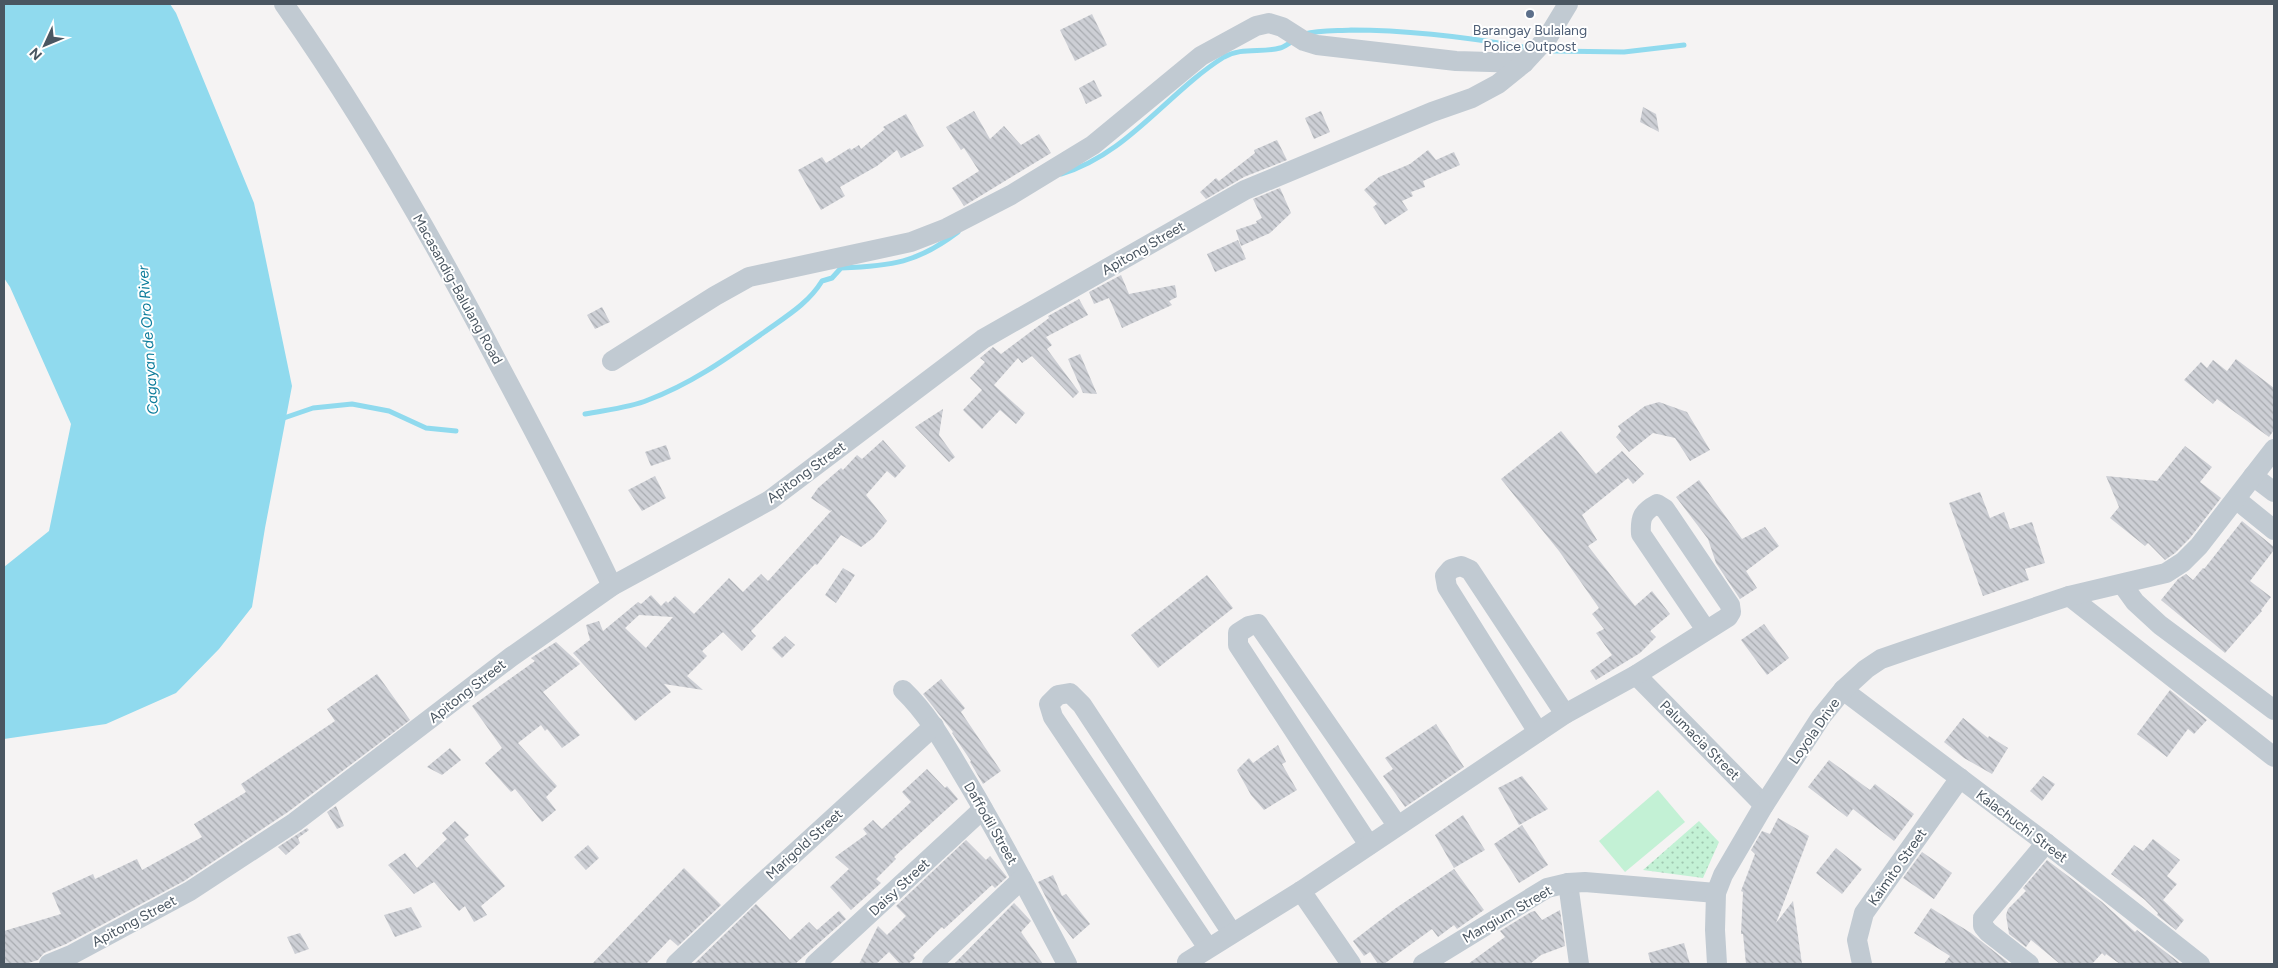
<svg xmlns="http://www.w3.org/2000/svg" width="2278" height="968" font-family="Figtree,sans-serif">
  <defs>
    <pattern id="green-dots" width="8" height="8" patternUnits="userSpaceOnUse" patternTransform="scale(1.25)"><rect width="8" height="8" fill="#c3f1d5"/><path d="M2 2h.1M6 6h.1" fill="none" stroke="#a0c6b0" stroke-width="1.8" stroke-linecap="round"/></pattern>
    <pattern id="building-back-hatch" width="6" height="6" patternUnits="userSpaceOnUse" patternTransform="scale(1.25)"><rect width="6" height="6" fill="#cdcfd5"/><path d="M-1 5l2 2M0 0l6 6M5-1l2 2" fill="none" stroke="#a8abb0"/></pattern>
  </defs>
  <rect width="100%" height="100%" fill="#f5f3f3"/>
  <path fill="url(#green-dots)" d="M 1699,821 L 1719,842 L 1703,878 L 1643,870 Z"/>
  <path fill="#c3f1d5" d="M 1658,790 L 1685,822 L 1625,872 L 1599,841 Z"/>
  <path fill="#90daee" d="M 4,4 L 170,4 L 176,13 L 254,203 L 292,386 L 265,528 L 252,607 L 219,649 L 176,693 L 106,724 L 4,739 L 4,567 L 49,531 L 71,424 L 10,287 L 4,278 Z"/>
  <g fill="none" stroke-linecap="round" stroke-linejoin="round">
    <g stroke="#90daee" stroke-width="5">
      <path d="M 1305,34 C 1318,30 1337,31 1351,30 C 1409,30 1466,37 1523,47"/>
      <path d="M 1554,51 L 1624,52 L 1684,45"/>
      <path d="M 1061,174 C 1127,155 1168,92 1224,57 C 1241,47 1262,53 1280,48 C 1284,47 1289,43 1293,41"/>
      <path d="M 585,414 C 605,410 629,408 648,400 C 691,384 726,359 763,333 C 785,317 808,304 822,281 L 832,278 L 841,268 C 892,266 917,263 958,232"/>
      <path d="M 281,419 L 313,408 L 352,404 L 389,411 L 426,428 L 456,431"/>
    </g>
  </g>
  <g fill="url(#building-back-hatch)" fill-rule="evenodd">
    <path d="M 1092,14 L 1107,45 L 1075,61 L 1060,30 Z"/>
    <path d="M 1094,80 L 1102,96 L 1086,104 L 1079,88 Z"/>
    <path d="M 1643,107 L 1656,114 L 1659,132 L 1640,122 Z"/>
    <path d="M 974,111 L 990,139 L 1004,126 L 1021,145 L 1039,134 L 1051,153 L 964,206 L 952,188 L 979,171 L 964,148 L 961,150 L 946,127 Z"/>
    <path d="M 1321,111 L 1330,132 L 1314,139 L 1305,118 Z"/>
    <path d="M 906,114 L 924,146 L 901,158 L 897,150 L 877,166 L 840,187 L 845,196 L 821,210 L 798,170 L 822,157 L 826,163 L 850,148 L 851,150 L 859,145 L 861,149 L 885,129 L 883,127 Z"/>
    <path d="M 1277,140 L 1287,160 L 1244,177 L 1206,199 L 1200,192 L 1216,178 L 1219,181 L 1255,153 L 1254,150 Z"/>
    <path d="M 1428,150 L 1436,160 L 1454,152 L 1460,165 L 1423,181 L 1425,187 L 1411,192 L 1413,196 L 1402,201 L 1408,210 L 1385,225 L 1373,207 L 1377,204 L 1364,190 L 1379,177 L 1410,164 Z"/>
    <path d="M 1280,188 L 1291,213 L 1270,233 L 1241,246 L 1236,230 L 1257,223 L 1256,221 L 1262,218 L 1253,199 Z"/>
    <path d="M 1238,240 L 1246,259 L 1215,272 L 1207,254 Z"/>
    <path d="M 1121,275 L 1129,294 L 1175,285 L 1177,297 L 1169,301 L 1172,305 L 1122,328 L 1109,298 L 1094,304 L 1089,292 Z"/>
    <path d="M 1079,299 L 1088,315 L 1046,337 L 1052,345 L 1047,349 L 1079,392 L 1073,398 L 1032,356 L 1022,363 L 1018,358 L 994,385 L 1025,413 L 1016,424 L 1000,410 L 982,429 L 963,410 L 982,390 L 970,378 L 985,362 L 980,358 L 993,347 L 1001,354 L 1049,318 L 1048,316 Z"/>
    <path d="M 602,307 L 610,322 L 595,329 L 587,315 Z"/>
    <path d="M 1080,354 L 1097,394 L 1083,393 L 1068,359 Z"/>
    <path d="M 2236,359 L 2274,388 L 2274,430 L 2269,437 L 2217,399 L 2213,404 L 2184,380 L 2201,362 L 2207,368 L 2213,360 L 2227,371 Z"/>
    <path d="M 1659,402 L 1687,412 L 1710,450 L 1690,461 L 1675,438 L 1653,433 L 1629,452 L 1616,437 L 1621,431 L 1618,426 L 1645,406 Z"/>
    <path d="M 943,409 L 939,435 L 955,457 L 949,462 L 915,427 Z"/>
    <path d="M 1561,431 L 1596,474 L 1622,451 L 1644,474 L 1633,484 L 1628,478 L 1582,515 L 1597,540 L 1588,546 L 1635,606 L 1652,591 L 1670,614 L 1650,631 L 1656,637 L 1640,653 L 1596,680 L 1590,671 L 1612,655 L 1596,633 L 1604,629 L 1592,614 L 1599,608 L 1559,551 L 1501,479 Z"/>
    <path d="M 883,440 L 906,466 L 895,478 L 887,471 L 866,495 L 887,521 L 873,538 L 861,547 L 841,535 L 817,565 L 815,564 L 751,631 L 756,636 L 742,651 L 723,632 L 702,651 L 707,656 L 687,676 L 703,690 L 664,684 L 671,692 L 635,721 L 573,653 L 590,640 L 586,625 L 599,621 L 603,631 L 638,602 L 641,604 L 651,595 L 661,606 L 666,601 L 668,603 L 675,596 L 694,614 L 729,578 L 743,592 L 761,574 L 768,581 L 832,510 L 830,511 L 811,498 L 818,488 L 841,468 L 843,470 L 857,455 L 862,459 ZM 639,615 L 673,617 L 646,648 L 625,628 Z"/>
    <path d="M 666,445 L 671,459 L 651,466 L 645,452 Z"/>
    <path d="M 2185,446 L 2212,467 L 2200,482 L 2221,498 L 2190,538 L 2175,553 L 2165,560 L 2148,543 L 2145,546 L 2110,518 L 2119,507 L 2106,476 L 2157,481 Z"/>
    <path d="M 655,476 L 666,498 L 642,511 L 628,490 Z"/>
    <path d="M 1699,480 L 1742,539 L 1765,527 L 1779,546 L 1746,571 L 1757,588 L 1740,599 L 1716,563 L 1708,539 L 1676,497 Z"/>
    <path d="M 1980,492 L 1990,518 L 2004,512 L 2010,529 L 2032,522 L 2045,563 L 2025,569 L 2029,580 L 1983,596 L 1949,503 Z"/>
    <path d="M 2242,521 L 2274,547 L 2274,550 L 2250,581 L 2271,597 L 2261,610 L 2262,611 L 2225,653 L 2161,600 L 2178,579 L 2186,574 L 2193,580 L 2203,568 L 2204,569 Z"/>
    <path d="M 843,568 L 855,575 L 836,603 L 825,595 Z"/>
    <path d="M 1207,575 L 1233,608 L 1158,668 L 1131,635 Z"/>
    <path d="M 1764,624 L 1789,658 L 1767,675 L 1741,640 Z"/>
    <path d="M 785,636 L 795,645 L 782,658 L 772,648 Z"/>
    <path d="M 556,642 L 580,664 L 543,692 L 580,735 L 562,748 L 547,729 L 545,731 L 541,725 L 518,743 L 557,786 L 546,797 L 556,810 L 542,822 L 515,789 L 511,792 L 485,763 L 502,748 L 472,706 L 535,661 L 531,658 Z"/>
    <path d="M 377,674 L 410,720 L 288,812 L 184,881 L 66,944 L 44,953 L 38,960 L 25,964 L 4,964 L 4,931 L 61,914 L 52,893 L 93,874 L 95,879 L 137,859 L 142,870 L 202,837 L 194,824 L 246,792 L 241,784 L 335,721 L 327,709 Z"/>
    <path d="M 941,679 L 965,708 L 961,712 L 1001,771 L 983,784 L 970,762 L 971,761 L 952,733 L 953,732 L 923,694 Z"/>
    <path d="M 2170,690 L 2207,720 L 2194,734 L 2188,729 L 2167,757 L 2137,734 Z"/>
    <path d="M 1963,718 L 1988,738 L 1989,736 L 2008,748 L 1992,774 L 1964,758 L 1944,742 Z"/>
    <path d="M 1436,724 L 1464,767 L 1405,807 L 1383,776 L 1393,769 L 1385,758 Z"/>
    <path d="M 1278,745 L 1286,762 L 1282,764 L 1297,790 L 1264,810 L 1251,795 L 1237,770 L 1249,758 L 1253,763 Z"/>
    <path d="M 450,748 L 461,760 L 442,775 L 427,767 Z"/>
    <path d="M 1829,760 L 1870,790 L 1875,784 L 1914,814 L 1894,841 L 1853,809 L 1847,817 L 1808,787 Z"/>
    <path d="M 927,769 L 945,788 L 947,786 L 958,799 L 894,857 L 896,859 L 876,879 L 881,883 L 851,910 L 830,887 L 849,869 L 835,857 L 867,834 L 863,829 L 873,820 L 882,829 L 911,802 L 902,792 Z"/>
    <path d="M 1522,776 L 1548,809 L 1519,825 L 1498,788 Z"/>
    <path d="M 2043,776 L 2055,784 L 2042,801 L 2030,791 Z"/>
    <path d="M 336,806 L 344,826 L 337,829 L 327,812 Z"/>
    <path d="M 1463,815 L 1485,850 L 1454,868 L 1435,835 Z"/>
    <path d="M 1778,818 L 1809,836 L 1776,923 L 1793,901 L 1802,964 L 1746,964 L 1743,934 L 1741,934 L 1743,892 L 1741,891 L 1755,854 L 1751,850 L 1762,831 L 1770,834 Z"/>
    <path d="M 455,821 L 469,835 L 464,839 L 505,886 L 481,906 L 487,915 L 474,922 L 465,906 L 459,911 L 434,882 L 414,894 L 388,865 L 405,853 L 417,868 L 447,839 L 442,833 Z"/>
    <path d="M 1522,825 L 1548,865 L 1519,883 L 1494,844 Z"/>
    <path d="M 307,828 L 309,830 L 298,838 L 300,843 L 286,855 L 278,847 Z"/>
    <path d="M 2153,839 L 2180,860 L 2167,876 L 2177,884 L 2163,900 L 2184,920 L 2176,930 L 2157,915 L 2158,913 L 2145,900 L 2111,874 L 2134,845 L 2143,851 Z"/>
    <path d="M 966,840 L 986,860 L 990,856 L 1007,877 L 995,888 L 992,885 L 944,929 L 942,927 L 913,955 L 915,958 L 908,964 L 900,964 L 889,952 L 876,964 L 859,964 L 878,926 L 887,935 L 906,916 L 896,906 Z"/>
    <path d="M 588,845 L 599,858 L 586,870 L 574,857 Z"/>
    <path d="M 1836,848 L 1862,869 L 1842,894 L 1816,873 Z"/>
    <path d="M 1922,852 L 1952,873 L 1934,899 L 1903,878 Z"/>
    <path d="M 2047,860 L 2102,902 L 2135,932 L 2137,930 L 2181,964 L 2120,964 L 2106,954 L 2105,956 L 2102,953 L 2092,964 L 2060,964 L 2031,940 L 2026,947 L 2009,934 L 2006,915 L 2008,909 L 2026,891 L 2023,888 Z"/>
    <path d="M 684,868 L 721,905 L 678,946 L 670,939 L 646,964 L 592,964 Z"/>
    <path d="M 1454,869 L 1484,910 L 1457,929 L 1454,925 L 1438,937 L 1432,929 L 1384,964 L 1378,964 L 1370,952 L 1364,956 L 1353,941 L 1396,908 Z"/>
    <path d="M 1053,875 L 1062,896 L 1066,894 L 1090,924 L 1073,939 L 1057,919 L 1038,882 Z"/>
    <path d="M 1014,903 L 1031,921 L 1021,932 L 1043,964 L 954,964 Z"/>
    <path d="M 756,904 L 790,940 L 809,922 L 817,930 L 839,911 L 846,919 L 795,964 L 695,963 Z"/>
    <path d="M 411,907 L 422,927 L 395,937 L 384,915 Z"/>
    <path d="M 1931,908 L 1971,933 L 2010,964 L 1944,964 L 1950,956 L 1914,933 Z"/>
    <path d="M 1560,910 L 1565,946 L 1541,955 L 1530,964 L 1468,964 L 1505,937 L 1500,931 L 1531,912 L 1535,911 L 1542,920 Z"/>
    <path d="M 300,933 L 309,949 L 295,954 L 287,937 Z"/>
    <path d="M 1684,943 L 1690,964 L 1651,964 L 1648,953 Z"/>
  </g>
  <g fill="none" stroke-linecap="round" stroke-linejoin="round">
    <g stroke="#c1cad2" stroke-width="20">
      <path d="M 284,4 C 365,119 435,242 500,367 C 539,440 577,512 612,586"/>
      <path d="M 612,361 L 715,296 L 749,277 L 911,242 L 947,228 L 1011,195 L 1093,145 L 1201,56 L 1256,26 L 1269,23 L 1282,27 L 1304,41 L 1317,45 L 1456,61 L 1524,63"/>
      <path d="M 2253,476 L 2274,492"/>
      <path d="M 2237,500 L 2274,530"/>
      <path d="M 2122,584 L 2135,602 L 2160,625 L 2274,710"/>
      <path d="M 2069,596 L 2274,757"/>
      <path d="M 1636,675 L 1764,805"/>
      <path d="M 903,690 C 931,717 948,750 968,783 C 1003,842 1035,903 1067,964"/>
      <path d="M 1843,690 L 2046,843 L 2200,964"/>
      <path d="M 1538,732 L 1447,587 L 1445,576 L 1451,569 L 1461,566 L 1470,570 L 1565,714"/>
      <path d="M 1369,845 L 1238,645 L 1238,633 L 1249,626 L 1258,624 L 1397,825"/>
      <path d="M 1568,883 L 1579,964"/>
      <path d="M 1301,891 L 1351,964"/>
      <path d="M 1208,948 L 1053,717 L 1049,704 L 1058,695 L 1070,693 L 1082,705 L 1232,933"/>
      <path d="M 1187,962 L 1301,891 L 1565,714 L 1636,675 L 1728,617 L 1731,612 L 1730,605 L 1665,509 L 1657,504 C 1642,512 1640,518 1641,534 L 1706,630"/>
      <path d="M 49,964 L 71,955 L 190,891 L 295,822 L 511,657 L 612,586 L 770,500 L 983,339 L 1245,190 L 1432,112 L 1472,98 L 1498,84 L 1524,63 L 1548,37 L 1568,4"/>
      <path d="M 676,964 L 751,893 L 934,726"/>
      <path d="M 815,964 L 983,809"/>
      <path d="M 932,964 L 1022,879"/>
      <path d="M 1423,964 L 1547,888 L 1568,883 L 1585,882 L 1716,893"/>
      <path d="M 1717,964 L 1715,930 L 1716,893 L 1723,875 L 1764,805 L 1821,717 L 1843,690 L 1866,669 L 1881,659 L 1910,649 L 2069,596 L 2166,573 L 2183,562 L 2199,546 L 2274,449"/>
      <path d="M 1862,964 L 1857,940 L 1864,913 L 1960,778"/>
      <path d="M 2029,964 L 1988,932 L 1983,926 L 1983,918 L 2046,843"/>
    </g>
  </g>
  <circle fill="#5c6f8a" stroke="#fff" stroke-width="2" cx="1530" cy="14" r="5"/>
  <g text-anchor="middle" stroke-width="4" stroke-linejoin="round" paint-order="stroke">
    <g font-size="14" fill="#4e5e75" stroke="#fff">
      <text x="1530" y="35">Barangay Bulalang<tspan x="1530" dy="16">Police Outpost</tspan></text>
    </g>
    <g font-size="14" fill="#4a5661" stroke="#fff">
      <text transform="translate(1143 248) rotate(-30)" y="5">Apitong Street</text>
      <text transform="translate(458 289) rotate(61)" y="5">Macasandig-Balulang Road</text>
      <text transform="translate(806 472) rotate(-36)" y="5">Apitong Street</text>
      <text transform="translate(467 691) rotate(-38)" y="5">Apitong Street</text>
      <text transform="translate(1814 731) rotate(-55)" y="5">Loyola Drive</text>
      <text transform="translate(1700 740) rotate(45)" y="5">Palumacia Street</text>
      <text transform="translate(991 823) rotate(60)" y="5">Daffodil Street</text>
      <text transform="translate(2022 826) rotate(37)" y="5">Kalachuchi Street</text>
      <text transform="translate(804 844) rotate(-42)" y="5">Marigold Street</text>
      <text transform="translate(1897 867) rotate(-55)" y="5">Kaimito Street</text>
      <text transform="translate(899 887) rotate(-43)" y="5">Daisy Street</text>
      <text transform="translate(1507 914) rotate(-30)" y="5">Mangium Street</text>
      <text transform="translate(134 921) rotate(-28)" y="5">Apitong Street</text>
    </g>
    <g font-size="15" font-style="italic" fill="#0c7c9b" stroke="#fff">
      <text transform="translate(148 340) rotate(-94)" y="5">Cagayan de Oro River</text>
    </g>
  </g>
  <rect width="2278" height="968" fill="none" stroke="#4a5661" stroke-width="10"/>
  <g transform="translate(45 45) rotate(226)" stroke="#ffffff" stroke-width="4" paint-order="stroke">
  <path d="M0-4L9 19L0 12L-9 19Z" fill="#4a5661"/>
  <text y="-8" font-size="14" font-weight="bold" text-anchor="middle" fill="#4a5661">N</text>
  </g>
</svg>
